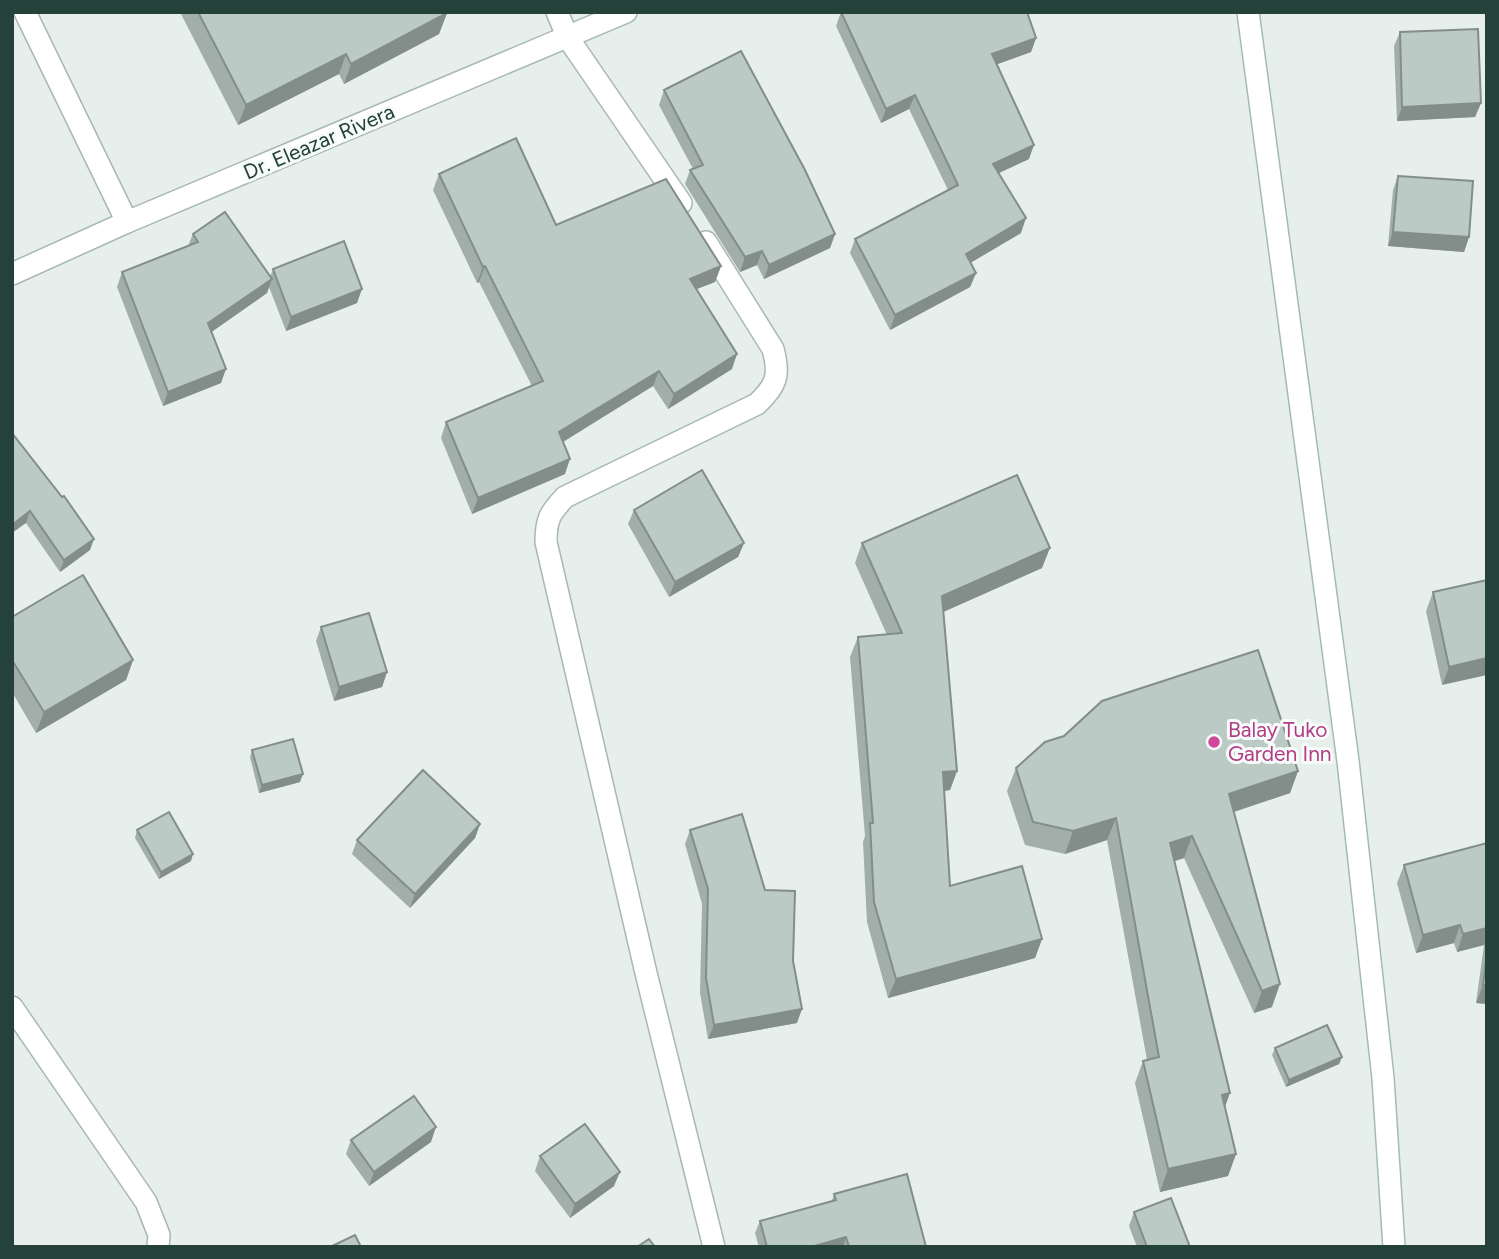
<svg xmlns="http://www.w3.org/2000/svg" width="1499" height="1259" font-family="Figtree,sans-serif">
  <rect width="100%" height="100%" fill="#e6efeb"/>
  <g fill="none" stroke-linecap="round" stroke-linejoin="round">
    <g stroke="#a8b8b2" stroke-width="24">
      <path id="lane" d="M 25,12 L 127,222"/>
    </g>
    <g stroke="#a8b8b2" stroke-width="24">
      <g id="street">
        <path d="M 557,12 L 568,38 L 681,203"/>
        <path d="M 706,242 L 773,349 C 780,375 777,385 757,404 L 565,497 C 550,513 546,519 546,542 L 646,973 L 714,1247"/>
        <path d="M 12,274 L 127,222 L 626,12"/>
        <path d="M 12,1007 L 146,1202 L 159,1235 L 158,1247"/>
      </g>
    </g>
    <g stroke="#a4bbb3" stroke-width="24">
      <path id="secondary" d="M 1248,12 L 1348,761 L 1383,1078 L 1394,1247"/>
    </g>
    <use href="#lane" stroke="#fff" stroke-width="21"/>
    <use href="#street" stroke="#fff" stroke-width="21"/>
    <use href="#secondary" stroke="#fff" stroke-width="21"/>
  </g>
  <g fill="#a1aea9">
    <path d="M 180,12 L 446,12 L 447,13 L 439,34 L 344,84 L 339,74 L 238,125 Z"/>
    <path d="M 841,12 L 1027,12 L 1036,38 L 1031,52 L 997,64 L 1029,159 L 999,173 L 1021,233 L 970,263 L 976,273 L 970,287 L 890,330 L 850,253 L 855,239 L 948,190 L 909,109 L 881,123 L 836,26 Z"/>
    <path d="M 1400,32 L 1481,103 L 1475,117 L 1397,121 L 1394,46 Z"/>
    <path d="M 664,90 L 835,234 L 830,248 L 764,279 L 757,265 L 740,272 L 685,184 L 690,170 L 693,169 L 659,105 Z"/>
    <path d="M 439,174 L 556,225 L 721,266 L 715,282 L 696,289 L 732,369 L 668,409 L 653,386 L 563,442 L 565,474 L 472,514 L 441,438 L 446,422 L 532,386 L 479,282 L 477,283 L 433,190 Z"/>
    <path d="M 1398,176 L 1469,237 L 1464,252 L 1388,246 L 1393,190 Z"/>
    <path d="M 193,234 L 270,277 L 273,269 L 357,303 L 286,331 L 269,287 L 267,293 L 211,332 L 221,383 L 163,406 L 117,287 L 122,272 L 188,246 Z"/>
    <path d="M 12,433 L 90,550 L 60,572 L 26,523 Z"/>
    <path d="M 634,510 L 744,543 L 738,557 L 669,597 L 628,524 Z"/>
    <path d="M 862,543 L 1042,568 L 943,612 L 957,771 L 950,790 L 944,791 L 950,886 L 1042,939 L 1035,958 L 888,998 L 867,922 L 863,842 L 865,836 L 850,657 L 858,637 L 887,635 L 855,563 Z"/>
    <path d="M 1487,580 L 1442,685 L 1426,611 L 1433,592 Z"/>
    <path d="M 12,617 L 133,660 L 126,680 L 36,733 L 12,692 Z"/>
    <path d="M 321,627 L 387,672 L 382,687 L 334,701 L 316,641 Z"/>
    <path d="M 252,750 L 300,782 L 259,793 L 250,757 Z"/>
    <path d="M 1016,768 L 1298,771 L 1290,793 L 1234,812 L 1272,1007 L 1254,1013 L 1184,858 L 1175,861 L 1225,1107 L 1236,1154 L 1228,1176 L 1160,1192 L 1135,1083 L 1143,1061 L 1147,1060 L 1107,840 L 1065,854 L 1025,845 L 1007,791 Z"/>
    <path d="M 480,824 L 475,838 L 410,908 L 352,854 L 357,840 Z"/>
    <path d="M 137,830 L 191,861 L 159,879 L 135,838 Z"/>
    <path d="M 690,830 L 765,890 L 793,961 L 797,1023 L 708,1039 L 700,993 L 702,904 L 685,844 Z"/>
    <path d="M 1487,843 L 1487,1004 L 1476,1003 L 1484,945 L 1457,952 L 1454,943 L 1416,953 L 1397,883 L 1404,865 Z"/>
    <path d="M 1275,1048 L 1342,1057 L 1339,1064 L 1286,1087 L 1272,1055 Z"/>
    <path d="M 351,1140 L 431,1142 L 369,1186 L 346,1154 Z"/>
    <path d="M 540,1156 L 614,1186 L 570,1218 L 535,1171 Z"/>
    <path d="M 834,1194 L 926,1247 L 759,1247 L 755,1233 L 760,1221 L 832,1201 Z"/>
    <path d="M 1134,1212 L 1190,1247 L 1137,1247 L 1129,1226 Z"/>
  </g>
  <g fill="#838d89">
    <path d="M 447,13 L 439,34 L 344,84 L 351,64 Z"/>
    <path d="M 1036,38 L 1031,52 L 987,68 L 992,54 Z"/>
    <path d="M 346,54 L 339,74 L 238,125 L 246,105 Z"/>
    <path d="M 915,95 L 909,109 L 881,123 L 886,109 Z"/>
    <path d="M 1481,103 L 1475,117 L 1397,121 L 1402,107 Z"/>
    <path d="M 1034,145 L 1029,159 L 988,178 L 993,164 Z"/>
    <path d="M 1026,218 L 1021,233 L 960,269 L 966,254 Z"/>
    <path d="M 1393,232 L 1469,237 L 1464,252 L 1388,246 Z"/>
    <path d="M 835,234 L 830,248 L 764,279 L 769,265 Z"/>
    <path d="M 762,251 L 757,265 L 740,272 L 745,257 Z"/>
    <path d="M 485,266 L 479,282 L 477,283 L 483,267 Z"/>
    <path d="M 721,266 L 715,282 L 684,294 L 690,279 Z"/>
    <path d="M 976,273 L 970,287 L 890,330 L 895,315 Z"/>
    <path d="M 272,279 L 267,293 L 203,338 L 208,323 Z"/>
    <path d="M 362,289 L 357,303 L 286,331 L 291,317 Z"/>
    <path d="M 737,354 L 732,369 L 668,409 L 674,394 Z"/>
    <path d="M 226,369 L 221,383 L 163,406 L 168,392 Z"/>
    <path d="M 659,371 L 653,386 L 553,448 L 559,432 Z"/>
    <path d="M 570,459 L 565,474 L 472,514 L 478,498 Z"/>
    <path d="M 30,511 L 26,523 L 12,533 L 12,525 Z"/>
    <path d="M 94,539 L 90,550 L 60,572 L 64,560 Z"/>
    <path d="M 744,543 L 738,557 L 669,597 L 675,582 Z"/>
    <path d="M 1050,548 L 1042,568 L 934,616 L 942,596 Z"/>
    <path d="M 1487,658 L 1487,675 L 1442,685 L 1449,667 Z"/>
    <path d="M 133,660 L 126,680 L 36,733 L 44,712 Z"/>
    <path d="M 387,672 L 382,687 L 334,701 L 339,687 Z"/>
    <path d="M 957,771 L 950,790 L 936,792 L 943,772 Z"/>
    <path d="M 1298,771 L 1290,793 L 1221,816 L 1229,794 Z"/>
    <path d="M 303,774 L 300,782 L 259,793 L 262,785 Z"/>
    <path d="M 1116,818 L 1107,840 L 1065,854 L 1073,831 Z"/>
    <path d="M 480,824 L 475,838 L 410,908 L 415,894 Z"/>
    <path d="M 1192,836 L 1184,858 L 1162,865 L 1170,843 Z"/>
    <path d="M 193,854 L 191,861 L 159,879 L 161,872 Z"/>
    <path d="M 1460,925 L 1454,943 L 1416,953 L 1423,935 Z"/>
    <path d="M 1487,928 L 1487,937 L 1484,945 L 1457,952 L 1463,934 Z"/>
    <path d="M 1042,939 L 1035,958 L 888,998 L 896,979 Z"/>
    <path d="M 1280,984 L 1272,1007 L 1254,1013 L 1262,991 Z"/>
    <path d="M 1483,985 L 1487,985 L 1487,1004 L 1476,1003 Z"/>
    <path d="M 802,1009 L 797,1023 L 708,1039 L 714,1025 Z"/>
    <path d="M 1342,1057 L 1339,1064 L 1286,1087 L 1289,1080 Z"/>
    <path d="M 1230,1093 L 1222,1115 L 1222,1095 Z"/>
    <path d="M 436,1127 L 431,1142 L 369,1186 L 374,1172 Z"/>
    <path d="M 1236,1154 L 1228,1176 L 1160,1192 L 1168,1169 Z"/>
    <path d="M 620,1172 L 614,1186 L 570,1218 L 575,1204 Z"/>
    <path d="M 846,1237 L 843,1247 L 811,1247 Z"/>
  </g>
  <g fill="#bbcac4" stroke="#838d89" stroke-width="2">
    <path d="M 198,12 L 446,12 L 447,13 L 351,64 L 346,54 L 246,105 Z"/>
    <path d="M 841,12 L 1027,12 L 1036,38 L 992,54 L 1034,145 L 993,164 L 1026,218 L 966,254 L 976,273 L 895,315 L 855,239 L 958,185 L 915,95 L 886,109 Z"/>
    <path d="M 1478,29 L 1481,103 L 1402,107 L 1400,32 Z"/>
    <path d="M 741,51 L 805,170 L 835,234 L 769,265 L 762,251 L 745,257 L 690,170 L 703,165 L 664,90 Z"/>
    <path d="M 516,138 L 556,225 L 666,179 L 721,266 L 690,279 L 737,354 L 674,394 L 659,371 L 559,432 L 570,459 L 478,498 L 446,422 L 543,381 L 485,266 L 483,267 L 439,174 Z"/>
    <path d="M 1398,176 L 1473,181 L 1469,237 L 1393,232 Z"/>
    <path d="M 225,212 L 272,279 L 208,323 L 226,369 L 168,392 L 122,272 L 198,242 L 193,234 Z"/>
    <path d="M 344,241 L 362,289 L 291,317 L 273,269 Z"/>
    <path d="M 12,433 L 62,497 L 64,496 L 94,539 L 64,560 L 30,511 L 12,525 Z"/>
    <path d="M 702,470 L 744,543 L 675,582 L 634,510 Z"/>
    <path d="M 1017,475 L 1050,548 L 942,596 L 957,771 L 943,772 L 950,886 L 1022,866 L 1042,939 L 896,979 L 874,902 L 870,823 L 873,823 L 858,637 L 902,633 L 862,543 Z"/>
    <path d="M 83,575 L 133,660 L 44,712 L 12,660 L 12,617 Z"/>
    <path d="M 1487,580 L 1487,658 L 1449,667 L 1433,592 Z"/>
    <path d="M 369,613 L 387,672 L 339,687 L 321,627 Z"/>
    <path d="M 1258,650 L 1298,771 L 1229,794 L 1280,984 L 1262,991 L 1192,836 L 1170,843 L 1230,1093 L 1222,1095 L 1236,1154 L 1168,1169 L 1143,1061 L 1159,1057 L 1116,818 L 1073,831 L 1033,822 L 1016,768 L 1045,742 L 1064,736 L 1102,701 Z"/>
    <path d="M 293,739 L 303,774 L 262,785 L 252,750 Z"/>
    <path d="M 423,770 L 480,824 L 415,894 L 357,840 Z"/>
    <path d="M 169,812 L 193,854 L 161,872 L 137,830 Z"/>
    <path d="M 742,814 L 765,890 L 795,891 L 793,961 L 802,1009 L 714,1025 L 706,978 L 708,889 L 690,830 Z"/>
    <path d="M 1487,843 L 1487,928 L 1463,934 L 1460,925 L 1423,935 L 1404,865 Z"/>
    <path d="M 1487,954 L 1487,985 L 1483,985 Z"/>
    <path d="M 1327,1025 L 1342,1057 L 1289,1080 L 1275,1048 Z"/>
    <path d="M 414,1096 L 436,1127 L 374,1172 L 351,1140 Z"/>
    <path d="M 585,1124 L 620,1172 L 575,1204 L 540,1156 Z"/>
    <path d="M 907,1174 L 926,1247 L 849,1247 L 846,1237 L 811,1247 L 767,1247 L 760,1221 L 836,1200 L 834,1194 Z"/>
    <path d="M 1171,1198 L 1190,1247 L 1147,1247 L 1134,1212 Z"/>
    <path d="M 355,1235 L 361,1247 L 330,1247 Z"/>
    <path d="M 649,1239 L 655,1247 L 637,1247 Z"/>
  </g>
  <circle fill="#d1479c" stroke="#f7fbf9" stroke-width="2.5" cx="1214" cy="742" r="7"/>
  <g text-anchor="middle" stroke-width="6" stroke-linejoin="round" paint-order="stroke">
    <g font-size="21" fill="#24423a" stroke="#f7fbf9">
      <text transform="translate(319 142) rotate(-23)" y="7">Dr. Eleazar Rivera</text>
    </g>
    <g font-size="21" fill="#b23c85" stroke="#f7fbf9" text-anchor="start">
      <text x="1228" y="737">Balay Tuko<tspan x="1228" dy="24">Garden Inn</tspan></text>
    </g>
  </g>
  <rect width="1499" height="1259" fill="none" stroke="#24423a" stroke-width="28"/>
</svg>
